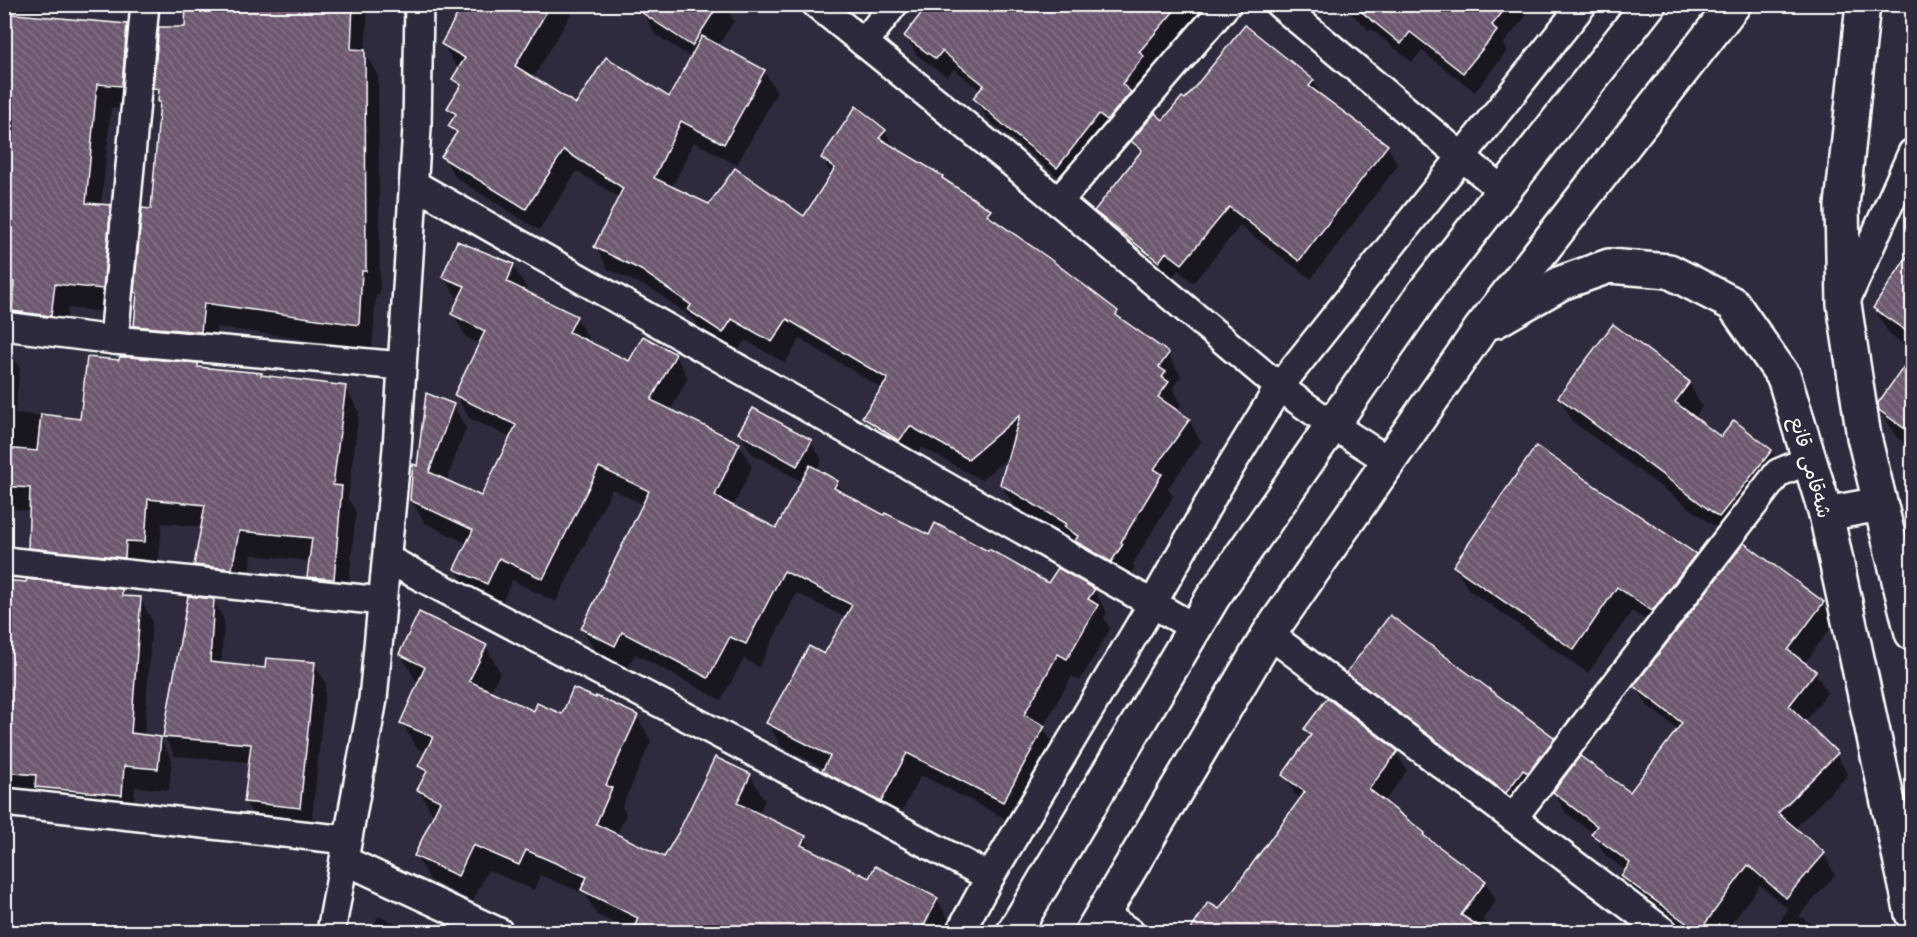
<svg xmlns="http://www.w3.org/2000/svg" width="1917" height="937" font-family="'Architects Daughter','Playpen Sans Arabic',sans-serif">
  <defs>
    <pattern id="building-back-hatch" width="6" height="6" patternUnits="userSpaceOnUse" patternTransform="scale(1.5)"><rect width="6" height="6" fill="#6d5970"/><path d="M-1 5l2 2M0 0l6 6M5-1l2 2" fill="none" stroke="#837285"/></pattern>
  </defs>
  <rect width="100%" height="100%" fill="#2f2a3d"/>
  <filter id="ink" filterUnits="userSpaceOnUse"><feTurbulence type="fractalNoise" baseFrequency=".0167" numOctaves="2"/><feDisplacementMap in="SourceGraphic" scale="12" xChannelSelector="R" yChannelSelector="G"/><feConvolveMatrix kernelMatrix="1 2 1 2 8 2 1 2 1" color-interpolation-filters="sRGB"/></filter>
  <g filter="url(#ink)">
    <g fill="#0007">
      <path d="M 4,4 L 43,4 L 42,18 L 126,26 L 141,50 L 135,110 L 111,108 L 101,206 L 110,206 L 124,231 L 116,313 L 68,308 L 65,340 L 13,335 L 4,343 Z"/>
      <path d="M 187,4 L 368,4 L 365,53 L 378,76 L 380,295 L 376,295 L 372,349 L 217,327 L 214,356 L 149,350 L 135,326 L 138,296 L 136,292 L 152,210 L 162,105 L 155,88 L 186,29 Z"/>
      <path d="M 466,4 L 577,4 L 533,78 L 576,107 L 670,99 L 692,58 L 655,34 L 643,12 L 648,4 L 725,4 L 734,21 L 718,46 L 764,71 L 777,92 L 737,165 L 694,142 L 672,188 L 709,206 L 804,218 L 832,176 L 823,158 L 885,131 L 896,150 L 942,177 L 990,212 L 997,224 L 1117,312 L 1122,321 L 1168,354 L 1181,376 L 1173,387 L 1181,405 L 1176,412 L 1189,420 L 1201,442 L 1168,488 L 1173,497 L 1133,564 L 1135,567 L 1124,583 L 1078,548 L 1075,542 L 1014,506 L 1001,484 L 1010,456 L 981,480 L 922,447 L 912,462 L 877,438 L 864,417 L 883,389 L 800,339 L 785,363 L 745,340 L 736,354 L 702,332 L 695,320 L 655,291 L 608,269 L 596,247 L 620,198 L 577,171 L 539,230 L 456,178 L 443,157 L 456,136 L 450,126 L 455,119 L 448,108 L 460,89 L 453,79 L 460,68 L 456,66 L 443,44 Z"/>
      <path d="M 858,4 L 875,4 L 869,13 Z"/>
      <path d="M 930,4 L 1207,4 L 1151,70 L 1154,76 L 1069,186 L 986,117 L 975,98 L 981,91 L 954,69 L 947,77 L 917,55 L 906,36 Z"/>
      <path d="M 1313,4 L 1335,4 L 1327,15 Z"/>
      <path d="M 1341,4 L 1536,4 L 1503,44 L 1507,51 L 1475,92 L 1422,51 L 1412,62 L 1371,29 L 1370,31 Z"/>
      <path d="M 1313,81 L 1323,98 L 1387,146 L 1398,165 L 1311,279 L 1240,226 L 1193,283 L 1178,270 L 1170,280 L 1107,231 L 1096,211 L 1140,154 L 1133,141 L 1163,122 L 1185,102 Z"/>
      <path d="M 513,266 L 527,289 L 525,292 L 576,317 L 589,340 L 588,343 L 630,363 L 675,355 L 688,378 L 670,411 L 739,444 L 752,467 L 733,507 L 777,530 L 803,482 L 751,453 L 740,433 L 810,441 L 822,460 L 816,470 L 837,482 L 845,495 L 885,517 L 929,537 L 1049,585 L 1094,590 L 1107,613 L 1104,618 L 1110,629 L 1080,681 L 1072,676 L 1043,727 L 1057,751 L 1016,824 L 921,775 L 895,824 L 837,794 L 824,771 L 825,769 L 781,746 L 768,723 L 825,656 L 846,618 L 797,593 L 759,667 L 744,659 L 721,700 L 635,654 L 628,668 L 596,652 L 582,629 L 644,505 L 612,489 L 556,602 L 512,580 L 500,607 L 469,592 L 456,569 L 468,544 L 425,523 L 411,500 L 418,468 L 453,405 L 466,428 L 446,482 L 481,498 L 511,438 L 469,418 L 456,395 L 480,344 L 466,337 L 453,314 L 459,301 L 444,277 Z"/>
      <path d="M 1900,270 L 1912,279 L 1912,350 L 1890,335 L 1874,308 Z"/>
      <path d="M 4,343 L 20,368 L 15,413 L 82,420 L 197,365 L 199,368 L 261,374 L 262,376 L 345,387 L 359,411 L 348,499 L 356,512 L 347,603 L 323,601 L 309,576 L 311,561 L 252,555 L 246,593 L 209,589 L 195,565 L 202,527 L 162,523 L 158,566 L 43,572 L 29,547 L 31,511 L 4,508 L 4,376 L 6,358 L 4,356 Z"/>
      <path d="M 1912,357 L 1912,449 L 1896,437 L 1880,410 L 1879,404 Z"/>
      <path d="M 1689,383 L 1702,407 L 1694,418 L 1721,439 L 1771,451 L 1784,475 L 1733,540 L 1573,422 L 1560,398 Z"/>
      <path d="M 1912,472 L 1912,510 L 1905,483 Z"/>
      <path d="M 1694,555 L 1709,580 L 1667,634 L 1632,611 L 1588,673 L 1469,590 L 1454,566 Z"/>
      <path d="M 4,582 L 121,591 L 125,597 L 140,598 L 152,620 L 144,736 L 160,738 L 172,760 L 169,790 L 135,787 L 133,816 L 4,792 Z"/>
      <path d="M 213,600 L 224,620 L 221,665 L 266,669 L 314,664 L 326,683 L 311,827 L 257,821 L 245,801 L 250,762 L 175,756 L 164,736 Z"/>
      <path d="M 1823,603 L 1834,623 L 1804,664 L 1815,672 L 1827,693 L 1804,723 L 1836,754 L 1848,775 L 1794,829 L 1824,854 L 1835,875 L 1799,916 L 1825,932 L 1773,932 L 1788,909 L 1760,885 L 1725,932 L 1685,932 L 1635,896 L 1623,876 L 1626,871 L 1605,855 L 1593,833 L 1566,813 L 1553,790 L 1544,801 L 1540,798 L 1523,821 L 1365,701 L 1348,673 L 1554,739 L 1572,770 L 1631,794 L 1679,730 L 1648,706 L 1636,686 Z"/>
      <path d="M 486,646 L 500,672 L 490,692 L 535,713 L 563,716 L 637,716 L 651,741 L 622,807 L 626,814 L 616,836 L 664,859 L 750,775 L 765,801 L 758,814 L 804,837 L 813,853 L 870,880 L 937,899 L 951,924 L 947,932 L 922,932 L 933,911 L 633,932 L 597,915 L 585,894 L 540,875 L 534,890 L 488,870 L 473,901 L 431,881 L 416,856 L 433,815 L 419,790 L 426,776 L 420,766 L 427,753 L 417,748 L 402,723 L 420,682 L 415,679 L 401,654 Z"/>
      <path d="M 1306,729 L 1396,752 L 1407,771 L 1384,802 L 1423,834 L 1427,841 L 1485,882 L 1496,901 L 1482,920 L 1502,932 L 1191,932 L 1219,911 L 1301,799 L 1295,794 L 1284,775 L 1311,738 Z"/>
      <path d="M 378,916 L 418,932 L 371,932 Z"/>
    </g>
    <g fill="url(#building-back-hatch)" stroke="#fff" stroke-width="1.5">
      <path d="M 186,4 L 353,4 L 351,49 L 365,50 L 366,271 L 362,271 L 359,325 L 204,303 L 201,332 L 134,326 L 137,293 L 134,292 L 142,208 L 151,209 L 160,102 L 158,102 L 159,89 L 153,88 L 159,27 L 185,27 Z"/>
      <path d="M 463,4 L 551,4 L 515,66 L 576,104 L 606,57 L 669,97 L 702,36 L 765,70 L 724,144 L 681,121 L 654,178 L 709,204 L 735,168 L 804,216 L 835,168 L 821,158 L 856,106 L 886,130 L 879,138 L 943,176 L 942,178 L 991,210 L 987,215 L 1050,259 L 1118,311 L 1116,315 L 1169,353 L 1159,367 L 1166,372 L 1162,377 L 1169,382 L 1158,397 L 1190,419 L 1154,469 L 1162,474 L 1121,542 L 1123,544 L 1111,562 L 1075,541 L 1078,536 L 1064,527 L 1066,524 L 1000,484 L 1020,415 L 968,459 L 910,426 L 899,441 L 862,417 L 888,379 L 787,319 L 772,342 L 732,319 L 723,333 L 688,310 L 691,305 L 641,270 L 594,247 L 623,188 L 564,150 L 526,209 L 441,157 L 457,132 L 448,126 L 456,114 L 447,108 L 461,85 L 452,79 L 465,58 L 441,44 Z"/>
      <path d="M 629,4 L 719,4 L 692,46 Z"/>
      <path d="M 928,4 L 1180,4 L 1139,52 L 1144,56 L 1122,84 L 1131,92 L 1107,120 L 1099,114 L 1057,168 L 1015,135 L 973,98 L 984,85 L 942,51 L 936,59 L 904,36 Z"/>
      <path d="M 1352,4 L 1509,4 L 1492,25 L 1497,31 L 1463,73 L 1410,32 L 1401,44 Z"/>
      <path d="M 4,13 L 127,24 L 122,86 L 97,84 L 86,203 L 111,205 L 103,289 L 55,284 L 51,316 L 12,311 L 14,282 L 4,281 Z"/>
      <path d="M 1245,25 L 1314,80 L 1309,86 L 1388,145 L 1299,261 L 1229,207 L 1182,264 L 1166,252 L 1159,262 L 1094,211 L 1142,150 L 1131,141 L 1155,113 L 1163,120 L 1182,97 L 1185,99 Z"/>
      <path d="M 457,241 L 514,264 L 507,282 L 577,316 L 569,332 L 629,361 L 643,336 L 676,354 L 651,400 L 740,443 L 715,495 L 722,500 L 776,528 L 810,465 L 838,481 L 834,488 L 884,515 L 885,513 L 929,535 L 935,523 L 988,551 L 989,549 L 1048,583 L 1058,568 L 1095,589 L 1088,599 L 1098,605 L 1067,659 L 1058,654 L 1024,715 L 1045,726 L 1003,802 L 907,753 L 881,802 L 822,771 L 830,756 L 766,723 L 809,646 L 824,654 L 852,605 L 784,571 L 746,644 L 730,637 L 708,678 L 622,632 L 615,646 L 581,629 L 649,491 L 599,467 L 543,579 L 499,558 L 487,584 L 454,569 L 473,530 L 410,500 L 413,464 L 417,466 L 426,393 L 454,404 L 429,472 L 481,496 L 516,425 L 454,395 L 485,331 L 451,314 L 465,286 L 442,277 Z"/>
      <path d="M 1912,249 L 1912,335 L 1873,308 Z"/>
      <path d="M 1613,324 L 1690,382 L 1675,402 L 1721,437 L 1734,420 L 1772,450 L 1719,517 L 1558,397 Z"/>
      <path d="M 1912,355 L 1912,434 L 1879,410 L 1878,403 Z"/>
      <path d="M 87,357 L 119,360 L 120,357 L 130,357 L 198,363 L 198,367 L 262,373 L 261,375 L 346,386 L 333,485 L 342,486 L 334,579 L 307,577 L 312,538 L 239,531 L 232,569 L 194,565 L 205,505 L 148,499 L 145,542 L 126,541 L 125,558 L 28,548 L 30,488 L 4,486 L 4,448 L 37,451 L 41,414 L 80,419 Z"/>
      <path d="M 753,408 L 812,440 L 797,466 L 738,433 Z"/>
      <path d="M 1536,446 L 1696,554 L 1652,611 L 1617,587 L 1574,650 L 1453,566 Z"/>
      <path d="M 1744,543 L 1824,602 L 1788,650 L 1816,671 L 1789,706 L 1838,753 L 1778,813 L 1825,853 L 1786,898 L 1748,865 L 1699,932 L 1621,876 L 1630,863 L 1591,834 L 1597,826 L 1553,792 L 1580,756 L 1630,792 L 1682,723 L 1634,686 Z"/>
      <path d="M 27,579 L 122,589 L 122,596 L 141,597 L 131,733 L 161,737 L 158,769 L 124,766 L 122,795 L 35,787 L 36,775 L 4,772 L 4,580 L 26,582 Z"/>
      <path d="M 188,596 L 214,599 L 210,662 L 265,668 L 266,658 L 315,662 L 300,808 L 244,802 L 251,744 L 163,737 Z"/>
      <path d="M 419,612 L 487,645 L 469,681 L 534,711 L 537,703 L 562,714 L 573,688 L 596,698 L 596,696 L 638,715 L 606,785 L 612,788 L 596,824 L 664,857 L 678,833 L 715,757 L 751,774 L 737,803 L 806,836 L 801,845 L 869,878 L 875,866 L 938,898 L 920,933 L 632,933 L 638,918 L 581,890 L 587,877 L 526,850 L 519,865 L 473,845 L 458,876 L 414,856 L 440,801 L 417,790 L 427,771 L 418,766 L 433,737 L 400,723 L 425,667 L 399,654 Z"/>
      <path d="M 1390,615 L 1555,738 L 1528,773 L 1523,770 L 1506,793 L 1346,673 Z"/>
      <path d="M 1327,698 L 1398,751 L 1369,789 L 1425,833 L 1423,835 L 1486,881 L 1461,915 L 1490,933 L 1189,933 L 1208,902 L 1219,909 L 1305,792 L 1282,775 L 1311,735 L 1304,729 Z"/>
    </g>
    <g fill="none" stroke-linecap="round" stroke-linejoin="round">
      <g stroke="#fff" stroke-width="32">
        <g id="street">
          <path d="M 816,4 L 1011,162 L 1279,387 L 1331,424 L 1389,461"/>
          <path d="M 1279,4 L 1503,191"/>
          <path d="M 864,43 L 894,4"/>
          <path d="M 414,184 L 1195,628"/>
          <path d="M 1058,202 L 1227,4"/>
          <path d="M 1845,303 L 1912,153"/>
          <path d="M 4,326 L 114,340 L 402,366"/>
          <path d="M 114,340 L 145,4"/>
          <path d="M 387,559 L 990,877"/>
          <path d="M 4,561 L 382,601"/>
          <path d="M 1269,634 L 1664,932"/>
          <path d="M 4,802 L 347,840"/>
          <path d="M 1513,818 L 1778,473 L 1809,460"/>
          <path d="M 344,860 L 499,932"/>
          <path d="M 1103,914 L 1130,932"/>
          <path d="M 331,932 L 373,699 L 397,448 L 417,128 L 419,4"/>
          <path d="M 960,932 L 990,877 L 1153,603 L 1218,487 L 1279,387 L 1583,4"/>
        </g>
      </g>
      <g stroke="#fff" stroke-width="38">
        <g id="secondary">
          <path d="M 1863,4 L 1842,206 L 1844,304 L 1864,437 L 1912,633"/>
          <path d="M 1495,321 L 1561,283 L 1609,266 L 1669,271 L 1733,304 L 1784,377 L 1826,514 L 1912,914"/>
          <path d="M 1826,514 L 1880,504"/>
          <path d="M 1014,932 L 1213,597 L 1426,290 L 1649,4"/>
          <path d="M 1092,932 L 1269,634 L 1480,330 L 1734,4"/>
        </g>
      </g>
      <use href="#street" stroke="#2f2a3d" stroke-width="27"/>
      <use href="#secondary" stroke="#2f2a3d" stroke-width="33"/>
    </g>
  </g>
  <g text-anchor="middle" stroke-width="4.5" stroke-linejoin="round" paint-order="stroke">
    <g font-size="20" fill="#fff" stroke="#2f2a3d">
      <text transform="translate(1811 467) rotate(74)" y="7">شەقامی قانع</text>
    </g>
  </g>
  <rect width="1917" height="937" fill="none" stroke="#2f2a3d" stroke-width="24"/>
  <rect x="12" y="12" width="1893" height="913" fill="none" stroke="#fff" stroke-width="2" filter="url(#ink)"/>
</svg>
